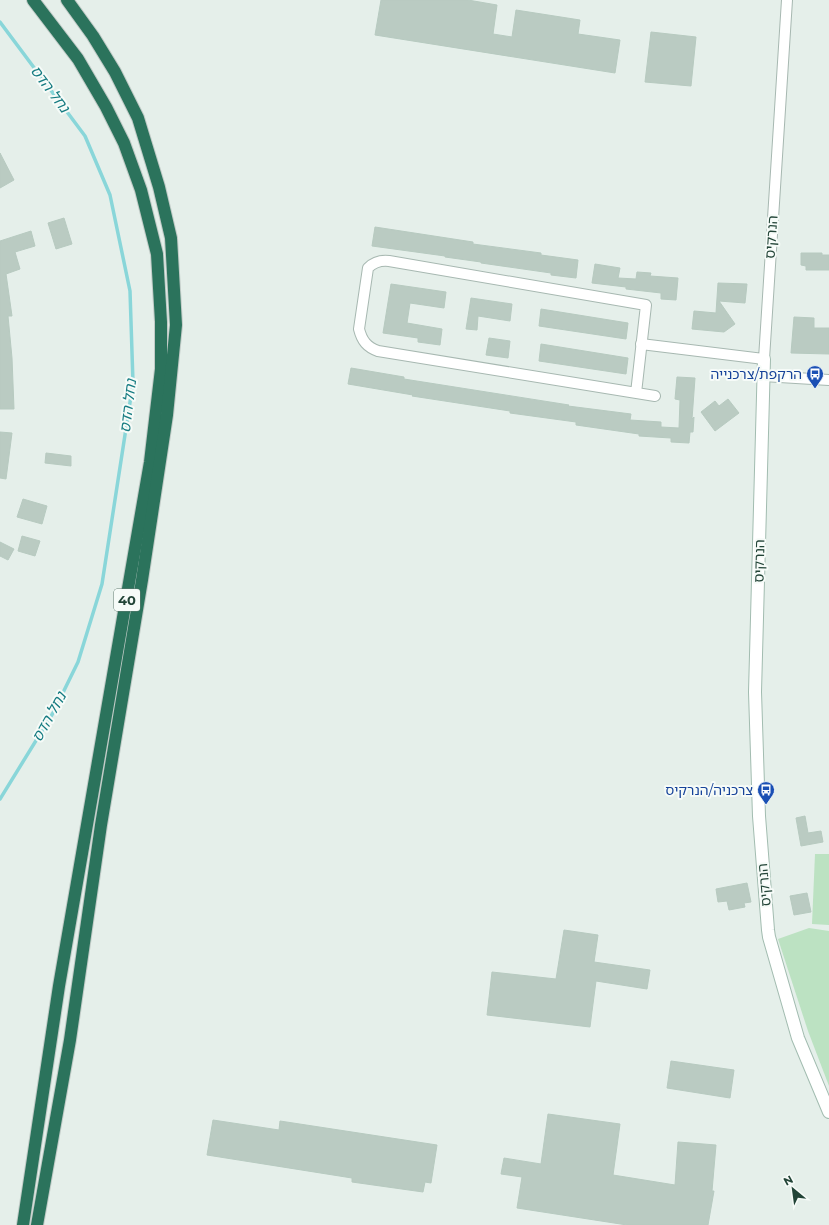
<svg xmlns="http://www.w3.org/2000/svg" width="829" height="1225" font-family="Montserrat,'Noto Sans Hebrew',sans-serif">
  <rect width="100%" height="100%" fill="#e5efea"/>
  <g fill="#bce2c2">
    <path d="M 815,854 L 829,854 L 829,925 L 812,924 Z"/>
    <path d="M 809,928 L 829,931 L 829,1086 L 808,1031 L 778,939 Z"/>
  </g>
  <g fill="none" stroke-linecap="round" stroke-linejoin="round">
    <path stroke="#89d6d9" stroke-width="3.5" d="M 0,22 L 85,136 L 110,195 L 130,291 L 133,383 L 102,584 L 78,662 L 53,713 L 0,799"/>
  </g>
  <g fill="#bacbc2" stroke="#b7cac0">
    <path d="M 381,0 L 468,0 L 497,5 L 493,34 L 512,37 L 516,10 L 580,20 L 578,34 L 620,40 L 615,73 L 375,35 Z"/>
    <path d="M 651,32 L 696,37 L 691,86 L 645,82 Z"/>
    <path d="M 0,153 L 14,180 L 0,188 Z"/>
    <path d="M 64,218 L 72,244 L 56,249 L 48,223 Z"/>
    <path d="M 375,227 L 473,242 L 473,244 L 541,253 L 541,255 L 578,260 L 576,278 L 551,275 L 551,273 L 481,263 L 481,262 L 445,257 L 445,256 L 372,246 Z"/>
    <path d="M 31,231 L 35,246 L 15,252 L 20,269 L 6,274 L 12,316 L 8,316 L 12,358 L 14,409 L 0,409 L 0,241 Z"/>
    <path d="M 801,253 L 822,253 L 822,255 L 829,255 L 829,270 L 806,270 L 806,266 L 801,265 Z"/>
    <path d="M 595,264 L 620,268 L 618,278 L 636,279 L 637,272 L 651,273 L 650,276 L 678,278 L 676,300 L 661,299 L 661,293 L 626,289 L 626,287 L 592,283 Z"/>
    <path d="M 718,283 L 747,284 L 745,303 L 719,301 L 735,324 L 724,332 L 692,329 L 694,311 L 716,313 Z"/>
    <path d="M 391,284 L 446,292 L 444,308 L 410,303 L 407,323 L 442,329 L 440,345 L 418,342 L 418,338 L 383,333 Z"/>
    <path d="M 471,298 L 512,304 L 510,321 L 478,316 L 477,330 L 466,329 Z"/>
    <path d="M 541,309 L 628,323 L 626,339 L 539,326 Z"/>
    <path d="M 794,317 L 814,318 L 814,328 L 829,328 L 829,354 L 791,353 Z"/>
    <path d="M 489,338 L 510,341 L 508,358 L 486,355 Z"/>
    <path d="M 541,344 L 628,358 L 626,374 L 539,361 Z"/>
    <path d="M 351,368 L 404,377 L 404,379 L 569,405 L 568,406 L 631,414 L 630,420 L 661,422 L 661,427 L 679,428 L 680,400 L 675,399 L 677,377 L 695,378 L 692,419 L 694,417 L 693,432 L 690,432 L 689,443 L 671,442 L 671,438 L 639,436 L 639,434 L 576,425 L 576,422 L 510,413 L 510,411 L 412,396 L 413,395 L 348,384 Z"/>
    <path d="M 728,399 L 739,413 L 715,431 L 701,412 L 715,401 L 719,406 Z"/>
    <path d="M 0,432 L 12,433 L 6,479 L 0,478 Z"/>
    <path d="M 46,453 L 71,456 L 71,466 L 45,463 Z"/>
    <path d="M 23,499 L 47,506 L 42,524 L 17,517 Z"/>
    <path d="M 22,536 L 40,541 L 35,556 L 18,551 Z"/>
    <path d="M 0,542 L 14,549 L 8,560 L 0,556 Z"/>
    <path d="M 805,816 L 808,833 L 821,831 L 823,842 L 801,846 L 796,818 Z"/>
    <path d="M 747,883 L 751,902 L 744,903 L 745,907 L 729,910 L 727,901 L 718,902 L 716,889 Z"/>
    <path d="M 807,893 L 811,912 L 794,915 L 790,896 Z"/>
    <path d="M 564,930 L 598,935 L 594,962 L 650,970 L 647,989 L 596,981 L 590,1027 L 487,1015 L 492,972 L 556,979 Z"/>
    <path d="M 671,1061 L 734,1070 L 730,1098 L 667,1088 Z"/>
    <path d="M 548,1114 L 620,1124 L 613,1175 L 675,1185 L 678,1142 L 716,1145 L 712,1191 L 714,1191 L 708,1225 L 627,1225 L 517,1208 L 522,1177 L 501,1174 L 504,1158 L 541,1164 Z"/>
    <path d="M 213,1120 L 279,1130 L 280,1121 L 437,1145 L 431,1183 L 425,1182 L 423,1192 L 352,1182 L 352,1178 L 207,1155 Z"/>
  </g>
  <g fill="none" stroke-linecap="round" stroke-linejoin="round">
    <g stroke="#a7b8b1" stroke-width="12">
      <g id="street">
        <path d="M 641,344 L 764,359 L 787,0"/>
        <path d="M 763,376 L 829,380"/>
        <path d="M 636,393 L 646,305 L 389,261 C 380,260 374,262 368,268 L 359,329 C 362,341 367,347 378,351 L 655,396"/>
      </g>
    </g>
    <g stroke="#a2bcb0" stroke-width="14">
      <path id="secondary" d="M 764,359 L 755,692 L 759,816 L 768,930 L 769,937 L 798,1038 L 829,1112"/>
    </g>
    <g stroke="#c1cbc7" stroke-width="14">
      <g id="highway">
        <path d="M 23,1225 L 59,986 L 150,462 L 161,369 L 161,322 L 157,254 L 141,190 L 124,143 L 106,107 L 78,59 L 33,0"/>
        <path d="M 37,1225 L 70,1040 L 101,825 L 142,580 L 167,415 L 176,325 L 171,238 L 159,187 L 138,118 L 115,72 L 93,36 L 67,0"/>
      </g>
    </g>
    <use href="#street" stroke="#fff" stroke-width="10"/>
    <use href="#secondary" stroke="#fff" stroke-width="12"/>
    <use href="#highway" stroke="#2b735c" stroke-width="12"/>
  </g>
  <defs>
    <g id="bus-pin" transform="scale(0.9)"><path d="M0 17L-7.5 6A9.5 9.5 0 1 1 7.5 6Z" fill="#1a4fb4" stroke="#f6fbf8"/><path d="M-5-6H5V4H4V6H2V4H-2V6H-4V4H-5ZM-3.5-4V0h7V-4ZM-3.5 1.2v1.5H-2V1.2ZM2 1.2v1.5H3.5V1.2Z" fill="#fff"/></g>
  </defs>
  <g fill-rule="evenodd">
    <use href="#bus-pin" x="815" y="374"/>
    <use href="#bus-pin" x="766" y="790"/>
  </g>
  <g text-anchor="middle" stroke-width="4" stroke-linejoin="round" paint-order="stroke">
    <rect fill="#f6fbf8" stroke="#627b71" stroke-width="1" x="114" y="589" width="26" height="22" rx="3"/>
    <g font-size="13" font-weight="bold" fill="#224437">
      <text x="127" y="605">40</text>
    </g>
    <g font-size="14" fill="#224437" stroke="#f6fbf8">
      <text transform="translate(771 237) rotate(-86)" y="5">הנרקיס</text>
      <text transform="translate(759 561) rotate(-89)" y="5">הנרקיס</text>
      <text transform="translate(764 885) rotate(-95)" y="5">הנרקיס</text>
    </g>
    <g font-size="14" fill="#164399" stroke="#f6fbf8" text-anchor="end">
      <text x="802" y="379">הרקפת/צרכנייה</text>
      <text x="753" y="795">צרכניה/הנרקיס</text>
    </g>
    <g font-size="15" font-style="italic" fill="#157b81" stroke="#f6fbf8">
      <text transform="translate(50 89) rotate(53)" y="5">נחל הדס</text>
      <text transform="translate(128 406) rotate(-83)" y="5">נחל הדס</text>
      <text transform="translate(49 717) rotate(-61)" y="5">נחל הדס</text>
    </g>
  </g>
  <g transform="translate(793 1189) rotate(331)" stroke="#f6fbf8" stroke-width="3" paint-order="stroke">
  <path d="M0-3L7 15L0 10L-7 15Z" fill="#224437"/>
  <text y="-6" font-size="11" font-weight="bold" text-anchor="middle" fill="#224437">N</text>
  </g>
</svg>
